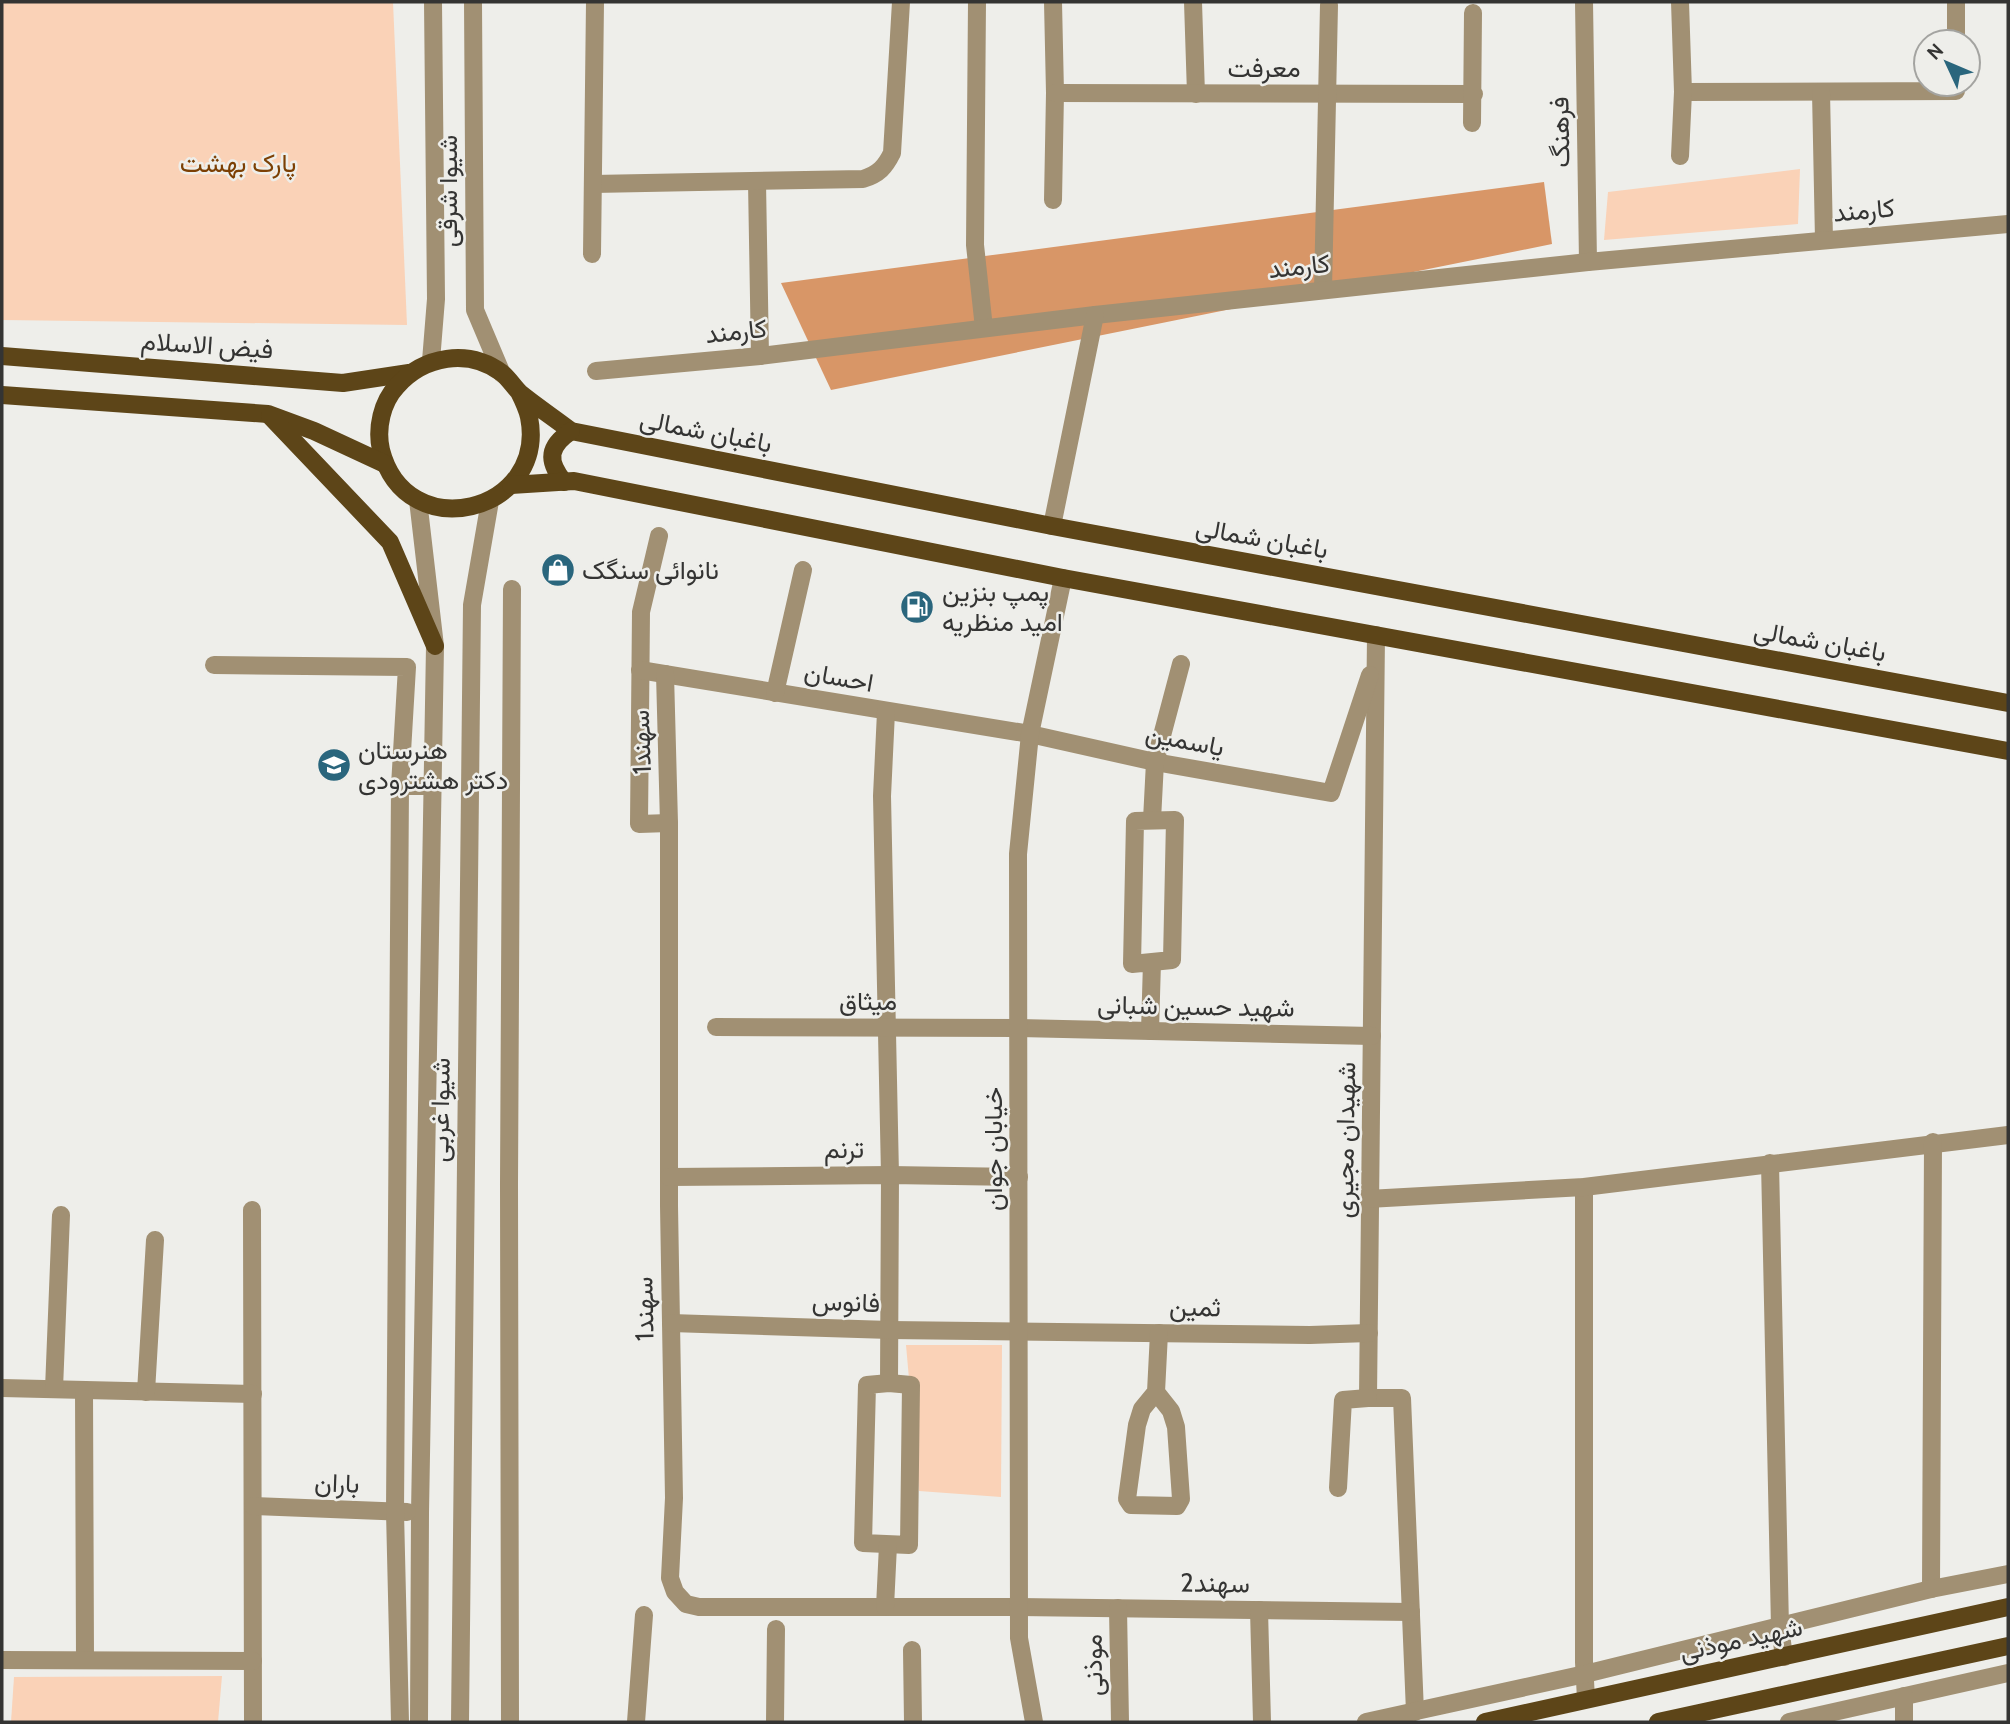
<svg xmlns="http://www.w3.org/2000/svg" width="2010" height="1724" font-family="Cabin,Vazirmatn,sans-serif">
  <rect width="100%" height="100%" fill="#eeeeea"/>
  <g fill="#fad2b7">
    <path d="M 2,2 L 393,2 L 407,325 L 2,320 Z"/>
    <path d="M 1800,169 L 1798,224 L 1604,240 L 1608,192 Z"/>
    <path d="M 906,1345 L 1002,1345 L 1001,1497 L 919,1491 Z"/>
    <path d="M 222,1676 L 218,1722 L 11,1722 L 14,1677 Z"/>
  </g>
  <path fill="#d89667" d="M 1544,182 L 1552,244 L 831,390 L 781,283 Z"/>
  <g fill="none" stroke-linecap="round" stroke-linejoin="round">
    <g stroke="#a19073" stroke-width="18">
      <path d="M 473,2 L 475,310 L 502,374"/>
      <path d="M 977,2 L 975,245 L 984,328"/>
      <path d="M 1053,2 L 1055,93 L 1053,200"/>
      <path d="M 1193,2 L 1196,94"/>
      <path d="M 1584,2 L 1588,262"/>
      <path d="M 1956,2 L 1956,42"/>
      <path d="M 1683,92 L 1956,91 L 1956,84"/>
      <path d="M 1821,92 L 1824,240"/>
      <path d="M 1055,93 L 1474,94"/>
      <path d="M 1472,123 L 1473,13"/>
      <path d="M 1680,156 L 1683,92 L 1680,2"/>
      <path d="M 757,182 L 760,356"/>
      <path d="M 593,184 L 863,179 C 879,174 885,167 892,153 L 901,2"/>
      <path d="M 592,254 L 595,2"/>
      <path d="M 1323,290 L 1329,5"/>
      <path d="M 431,361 L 436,299 L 433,2"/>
      <path d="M 596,371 L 760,356 L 1095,315 L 1588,262 L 2008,224"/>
      <path d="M 418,500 L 435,646 L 420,1513 L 419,1722"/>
      <path d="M 1052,526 L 1095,315"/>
      <path d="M 659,536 L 641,612 L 639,824 L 669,823"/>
      <path d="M 1376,635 L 1368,1398 L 1402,1398 L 1415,1712"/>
      <path d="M 214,665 L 407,667 L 400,786 L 432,786"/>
      <path d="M 640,670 L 1030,734 L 1155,762 L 1331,793 L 1370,675"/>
      <path d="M 665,674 L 669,823 L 669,1206 L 674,1498 L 670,1578 L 675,1592 L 686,1604 L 699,1607 L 1019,1607 L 1411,1612"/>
      <path d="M 775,693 L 803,570"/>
      <path d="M 886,712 L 882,796 L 890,1175 L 889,1383 L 867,1385 L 863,1543 L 909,1545 L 911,1385 L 889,1383"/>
      <path d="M 1152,820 L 1155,762 L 1181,664"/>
      <path d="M 716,1027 L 1019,1028 L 1372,1036"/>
      <path d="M 1150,1031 L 1152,962 L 1172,960 L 1175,820 L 1135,821 L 1132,964 L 1152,962"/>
      <path d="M 1770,1163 L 1780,1627 L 1784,1657"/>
      <path d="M 669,1177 L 890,1175 L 1019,1177"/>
      <path d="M 1584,1187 L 1584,1662 L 1586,1699"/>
      <path d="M 1368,1199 L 1584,1187 L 2008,1135"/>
      <path d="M 252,1210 L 253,1722"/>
      <path d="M 671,1323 L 890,1330 L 1310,1335 L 1369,1333"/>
      <path d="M 2,1388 L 253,1394"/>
      <path d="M 54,1389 L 61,1215"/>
      <path d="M 84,1390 L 85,1660"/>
      <path d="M 146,1392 L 155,1240"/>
      <path d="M 1156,1392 L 1171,1411 L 1176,1427 L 1181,1499 L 1177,1506 L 1131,1505 L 1127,1499 L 1137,1425 L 1142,1409 L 1156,1392 L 1159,1333"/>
      <path d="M 1338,1488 L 1343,1400 L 1368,1398"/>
      <path d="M 253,1506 L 407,1512"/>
      <path d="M 1931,1589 L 1933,1142"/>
      <path d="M 885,1607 L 888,1545"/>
      <path d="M 1118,1608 L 1120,1722"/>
      <path d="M 1259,1610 L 1262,1722"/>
      <path d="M 912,1650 L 913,1722"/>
      <path d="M 2,1660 L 253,1661"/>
      <path d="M 400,1722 L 395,1512 L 400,786"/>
      <path d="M 460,1722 L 472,605 L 490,501"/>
      <path d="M 510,1722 L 509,1185 L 512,589"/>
      <path d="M 636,1722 L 644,1615"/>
      <path d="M 775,1722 L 776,1629"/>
      <path d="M 1034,1722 L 1019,1638 L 1018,854 L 1030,734 L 1063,578"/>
      <path d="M 1366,1722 L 1585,1674 L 1931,1589 L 2008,1574"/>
      <path d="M 1789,1722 L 2008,1673"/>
      <path d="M 1904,1722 L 1904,1696"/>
    </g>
    <g stroke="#5d4518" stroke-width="18">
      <path d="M 2,356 L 343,383 L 409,373"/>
      <path d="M 519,392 C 523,400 527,408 529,417 C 548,513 406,548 381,450 C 376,428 382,402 397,386 C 424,356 468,348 502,373 C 509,379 514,387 520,393 C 536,406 554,418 571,431 L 1052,526 L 2008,703"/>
      <path d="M 2,395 L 268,414 L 314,431 L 385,464"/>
      <path d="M 270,416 L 390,542 L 435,646"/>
      <path d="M 564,482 C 546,460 549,446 571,431"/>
      <path d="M 511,485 L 574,481 L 1063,578 L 2008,751"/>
      <path d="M 1485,1722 L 2008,1607"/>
      <path d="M 1658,1722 L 2008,1646"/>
    </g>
  </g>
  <defs>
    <g id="shop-disc" transform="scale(1.75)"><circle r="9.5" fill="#2a667d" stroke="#eeeeea"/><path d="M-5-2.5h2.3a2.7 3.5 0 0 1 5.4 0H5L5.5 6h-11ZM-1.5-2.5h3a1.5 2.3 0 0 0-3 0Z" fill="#fff"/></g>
    <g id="fuel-disc" transform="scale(1.75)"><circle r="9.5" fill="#2a667d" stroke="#eeeeea"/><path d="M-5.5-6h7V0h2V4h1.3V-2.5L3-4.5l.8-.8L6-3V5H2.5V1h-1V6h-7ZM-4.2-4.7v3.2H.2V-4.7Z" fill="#fff"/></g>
    <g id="school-disc" transform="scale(1.75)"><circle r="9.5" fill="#2a667d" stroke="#eeeeea"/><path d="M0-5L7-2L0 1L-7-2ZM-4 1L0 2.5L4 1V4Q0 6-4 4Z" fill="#fff"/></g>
  </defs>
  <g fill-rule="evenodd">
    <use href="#shop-disc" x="558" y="570"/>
    <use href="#fuel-disc" x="917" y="607"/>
    <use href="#school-disc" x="334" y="765"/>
  </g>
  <g text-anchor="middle" stroke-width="5" stroke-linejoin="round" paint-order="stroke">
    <g font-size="26" fill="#343433" stroke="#eeeeea">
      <text x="1264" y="77">معرفت</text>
      <text transform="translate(1560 132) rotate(-91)" y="9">فرهنگ</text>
      <text transform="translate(448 191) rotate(-90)" y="9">شیوا شرقی</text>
      <text transform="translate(1864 210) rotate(-5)" y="9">کارمند</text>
      <text transform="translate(1299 266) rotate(-6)" y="9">کارمند</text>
      <text transform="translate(736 331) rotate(-6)" y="9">کارمند</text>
      <text transform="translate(207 345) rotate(4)" y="9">فیض الاسلام</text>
      <text transform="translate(706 431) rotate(11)" y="9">باغبان شمالی</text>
      <text transform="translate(1262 538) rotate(10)" y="9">باغبان شمالی</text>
      <text transform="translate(1820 641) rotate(10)" y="9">باغبان شمالی</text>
      <text transform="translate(839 677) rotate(10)" y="9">احسان</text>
      <text transform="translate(1185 740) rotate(11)" y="9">یاسمین</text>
      <text transform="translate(641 742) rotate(-92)" y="9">1سهند</text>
      <text x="868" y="1010">میثاق</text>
      <text transform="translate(1196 1006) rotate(1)" y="9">شهید حسین شبانی</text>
      <text transform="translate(440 1110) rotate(-89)" y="9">شیوا غربی</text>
      <text transform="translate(1345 1140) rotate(-89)" y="9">شهیدان مجیری</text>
      <text transform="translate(844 1149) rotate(-1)" y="9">ترنم</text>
      <text transform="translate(993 1149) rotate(-90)" y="9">خیابان جوان</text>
      <text transform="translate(846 1302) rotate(2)" y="9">فانوس</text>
      <text transform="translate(1195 1307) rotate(1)" y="9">ثمین</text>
      <text transform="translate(644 1309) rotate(-91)" y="9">1سهند</text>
      <text transform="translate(337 1483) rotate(2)" y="9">باران</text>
      <text transform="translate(1215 1583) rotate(1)" y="9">2سهند</text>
      <text transform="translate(1741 1639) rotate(-12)" y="9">شهید موذنی</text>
      <text transform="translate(1093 1665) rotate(-91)" y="9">موذنی</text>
    </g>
    <g font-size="26" fill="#7c4004" stroke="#eeeeea">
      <text x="238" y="172">پارک بهشت</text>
    </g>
    <g font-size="26" fill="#343433" stroke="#eeeeea" text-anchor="start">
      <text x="582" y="579">نانوائی سنگک</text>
      <text x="942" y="601">پمپ بنزین<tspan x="942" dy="30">امید منظریه</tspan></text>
      <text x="358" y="759">هنرستان<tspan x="358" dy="30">دکتر هشترودی</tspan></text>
    </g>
  </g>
  <rect width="2010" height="1724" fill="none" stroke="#343433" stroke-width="7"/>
  <g transform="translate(1947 63) rotate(314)"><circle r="33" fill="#eeeeea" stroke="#a4a4a1" stroke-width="2"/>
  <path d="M0-5L12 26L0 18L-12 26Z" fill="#2a667d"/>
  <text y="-10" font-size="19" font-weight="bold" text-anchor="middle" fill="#343433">N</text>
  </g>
</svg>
